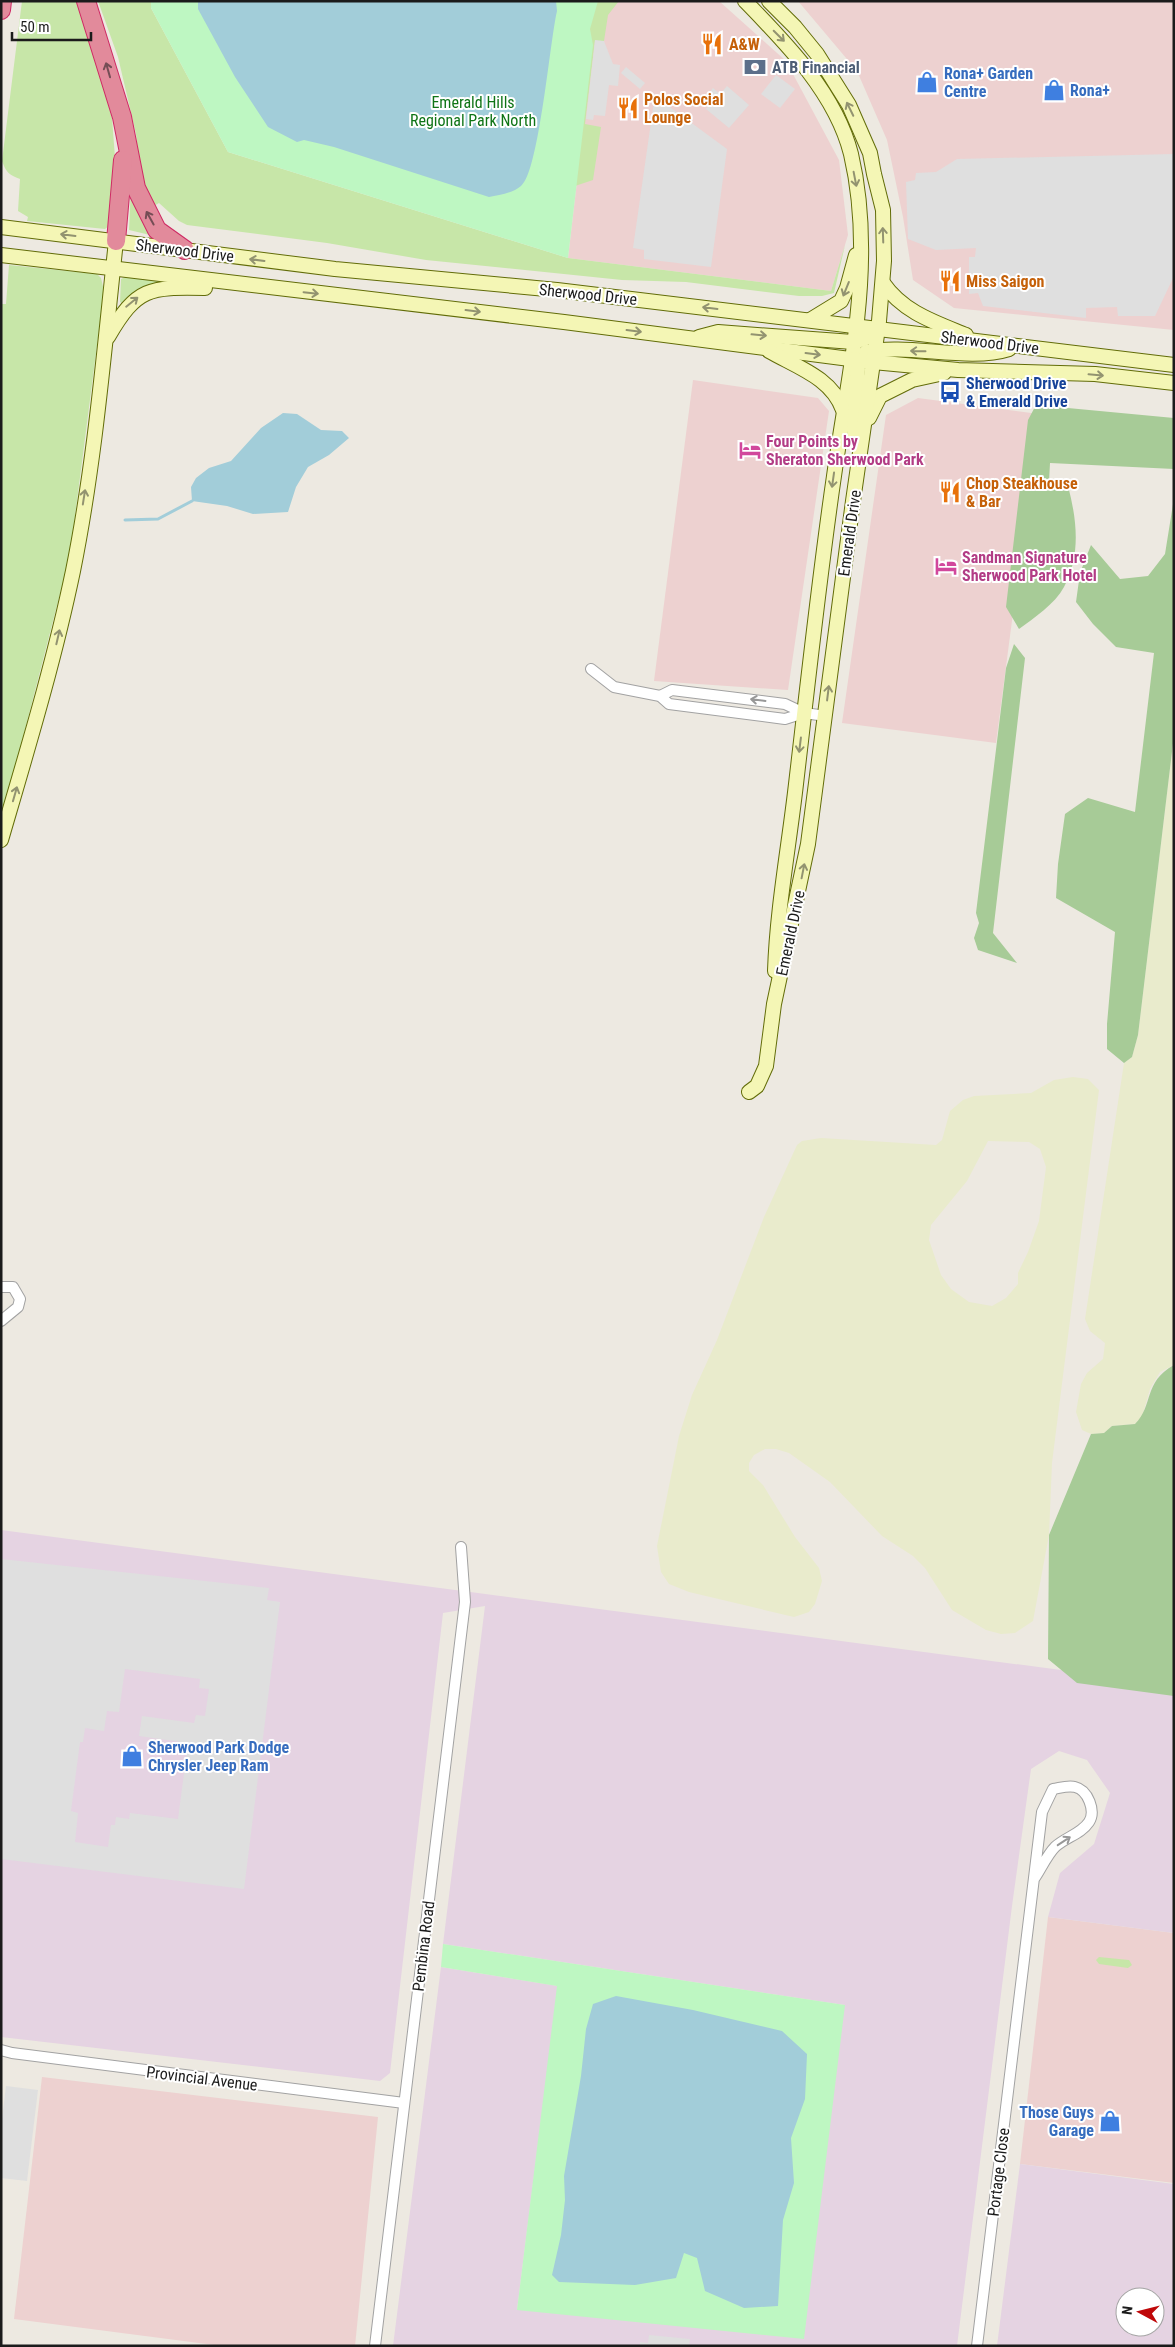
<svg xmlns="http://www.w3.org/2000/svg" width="1175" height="2347" font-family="'Roboto Condensed',sans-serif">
  <rect width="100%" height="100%" fill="#ede9e1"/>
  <g fill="#edd1d0">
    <path d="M 608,1 L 719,1 L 786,61 L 839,160 L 848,235 L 831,291 L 568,258 L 593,45 Z"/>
    <path d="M 798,1 L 1174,1 L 1174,330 L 954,308 L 913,280 L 903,217 L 887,140 L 857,71 Z"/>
    <path d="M 693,380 L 818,398 L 829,411 L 788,690 L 654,681 Z"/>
    <path d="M 918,398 L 1039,414 L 996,743 L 842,723 L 886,415 Z"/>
    <path d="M 1048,1917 L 1174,1933 L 1174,2183 L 1020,2164 Z"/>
    <path d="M 42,2077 L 378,2117 L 355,2346 L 222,2346 L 14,2319 Z"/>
  </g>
  <g fill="#e5d3e2" fill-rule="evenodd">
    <path d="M 1,1530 L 1174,1685 L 1174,1933 L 1048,1917 L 1060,1873 L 1094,1844 L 1110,1793 L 1087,1760 L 1059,1751 L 1031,1769 L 1012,1906 L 957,2346 L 393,2346 L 441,1967 L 558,1986 L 517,2310 L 845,2005 L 443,1944 L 485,1606 L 443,1613 L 390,2073 L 380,2081 L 1,2037 Z"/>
    <path d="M 1020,2164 L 1174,2184 L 1174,2346 L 997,2346 ZM 1125,2297 L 1155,2297 L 1155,2327 L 1125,2327 Z"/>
  </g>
  <g fill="#e9ebcc" fill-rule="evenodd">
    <path d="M 1174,735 L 1174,1365 L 1160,1372 L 1150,1389 L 1142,1417 L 1135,1424 L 1112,1426 L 1104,1433 L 1091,1434 L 1082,1430 L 1076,1412 L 1081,1384 L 1087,1373 L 1103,1359 L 1105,1343 L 1090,1331 L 1085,1319 L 1124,1063 L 1132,1057 L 1138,1035 Z"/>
    <path d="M 1073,1077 L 1088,1079 L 1099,1090 L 1052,1463 L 1049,1535 L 1033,1621 L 1015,1633 L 1001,1634 L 986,1630 L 952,1610 L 925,1568 L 913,1556 L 882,1536 L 830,1482 L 789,1453 L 776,1449 L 765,1449 L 754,1455 L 749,1463 L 749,1471 L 763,1485 L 795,1537 L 819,1568 L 822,1581 L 815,1604 L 809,1612 L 794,1617 L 689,1592 L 669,1584 L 661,1572 L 657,1546 L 679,1436 L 692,1395 L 717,1340 L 764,1217 L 797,1145 L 802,1141 L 821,1138 L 936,1145 L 942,1140 L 950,1111 L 963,1100 L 974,1096 L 1031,1093 L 1054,1080 ZM 988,1141 L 1029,1142 L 1040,1149 L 1046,1167 L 1039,1221 L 1028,1252 L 1018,1273 L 1018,1284 L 1006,1298 L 992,1306 L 969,1302 L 951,1289 L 941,1275 L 929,1240 L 931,1225 L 967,1181 Z"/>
  </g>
  <g fill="#c7e6a8">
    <path d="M 22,1 L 79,1 L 112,118 L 117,184 L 110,225 L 105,229 L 27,221 L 28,217 L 18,211 L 20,179 C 9,175 6,172 2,161 Z"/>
    <path d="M 98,1 L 151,1 L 151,8 L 228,152 L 568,258 L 831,291 L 845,245 L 834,293 L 822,296 L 799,296 L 686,282 L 622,280 L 426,260 L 327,243 L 187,225 L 179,221 L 159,203 L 152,207 L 140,171 L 136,134 L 118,57 Z"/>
    <path d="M 590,1 L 619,1 L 608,15 L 604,41 L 595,41 L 585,124 L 601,127 L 593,180 L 575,186 Z"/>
    <path d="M 131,186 L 152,234 L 150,235 L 129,230 Z"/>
    <path d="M 9,265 L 97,274 L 101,278 L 104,291 L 70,555 L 1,823 L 1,304 L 6,304 Z"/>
    <path d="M 127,276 L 172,283 L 132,295 L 122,303 L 120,302 L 121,279 Z"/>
    <path d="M 1099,1957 L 1129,1960 L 1132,1965 L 1128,1968 L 1099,1964 L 1096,1960 Z"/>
  </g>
  <g fill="#a7cb97">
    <path d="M 1036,405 L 1174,418 L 1174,469 L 1050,463 L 1049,482 L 1068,486 C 1077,520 1081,555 1064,587 C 1055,604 1034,618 1019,629 L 1006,607 L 1028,420 Z"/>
    <path d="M 1174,498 L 1174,735 L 1138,1035 L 1132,1057 L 1124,1063 L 1107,1049 L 1107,1024 L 1115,932 L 1056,898 L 1058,864 L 1065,814 L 1088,798 L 1135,812 L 1154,653 L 1116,647 L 1093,624 L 1076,602 L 1080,573 L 1091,545 L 1120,579 L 1148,576 L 1165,554 Z"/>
    <path d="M 1014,644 L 1025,658 L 993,933 L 1017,963 L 978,950 L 974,938 L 979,923 L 976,913 L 1006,668 Z"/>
    <path d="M 1174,1365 L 1174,1696 L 1077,1683 L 1048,1659 L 1049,1535 L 1091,1434 L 1104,1433 L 1112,1426 L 1135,1424 C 1154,1405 1143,1382 1174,1365 Z"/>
  </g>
  <g fill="#bef7c2">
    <path d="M 151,1 L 598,1 L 590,29 L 593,45 L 568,258 L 228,152 L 151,8 Z"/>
    <path d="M 443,1944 L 845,2005 L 804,2339 L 517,2310 L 557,1986 L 441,1967 Z"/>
  </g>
  <g fill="#dfdfdf" fill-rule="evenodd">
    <path d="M 595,40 L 604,41 L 613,64 L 620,65 L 618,86 L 609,85 L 605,116 L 594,115 L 593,120 L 586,119 Z"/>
    <path d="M 626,67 L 645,83 L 640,89 L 621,73 Z"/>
    <path d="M 776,75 L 795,89 L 780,108 L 761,94 Z"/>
    <path d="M 727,86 L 749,105 L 729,128 L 706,109 L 712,102 L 706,97 L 713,88 L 720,94 Z"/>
    <path d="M 654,101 L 663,102 L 727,149 L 711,267 L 644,259 L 644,250 L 633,248 Z"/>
    <path d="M 1174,154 L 1174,276 L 1155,316 L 1118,316 L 1117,307 L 1086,308 L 1086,318 L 983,306 L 978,293 L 969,294 L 969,257 L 975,257 L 976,248 L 936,250 L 908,239 L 906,182 L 915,180 L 916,173 L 936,172 L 957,159 Z"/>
    <path d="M 1,1559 L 269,1588 L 267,1600 L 280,1602 L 244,1889 L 1,1859 ZM 125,1669 L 200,1679 L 199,1688 L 209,1689 L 205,1716 L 196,1715 L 194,1723 L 142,1716 L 139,1736 L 188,1743 L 178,1819 L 130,1813 L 129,1819 L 116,1817 L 115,1825 L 111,1825 L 108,1847 L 75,1842 L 78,1813 L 71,1811 L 80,1742 L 83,1742 L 85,1728 L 104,1731 L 107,1711 L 119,1712 Z"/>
    <path d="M 6,2086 L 38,2090 L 27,2181 L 1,2178 L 1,2127 Z"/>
    <path d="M 649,2335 L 690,2339 L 689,2346 L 640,2346 L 640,2342 L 648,2343 Z"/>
  </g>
  <g fill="#a2cdd9">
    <path d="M 198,1 L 556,1 L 557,11 C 550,40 539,172 521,186 C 513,193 499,195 489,197 L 334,147 L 304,140 L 297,142 L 268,127 L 235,77 L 198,9 Z"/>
    <path d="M 283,413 L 297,414 L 321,430 L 342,431 L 349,438 L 329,455 L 308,467 L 296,487 L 288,512 L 253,514 L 227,506 L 192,501 L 191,487 L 196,478 L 209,468 L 231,461 L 261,428 Z"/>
    <path d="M 616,1996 L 693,2010 L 782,2031 L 807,2054 L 805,2099 L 791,2138 L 794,2183 L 783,2220 L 778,2306 L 744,2308 L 705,2291 L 697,2258 L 684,2253 L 676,2278 L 635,2285 L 559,2282 L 552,2275 L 561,2235 L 565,2200 L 564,2176 L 581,2076 L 586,2029 L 593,2004 Z"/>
  </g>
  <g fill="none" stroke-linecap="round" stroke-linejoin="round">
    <path stroke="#a2cdd9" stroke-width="3" d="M 125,520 L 158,519 L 192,501"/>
    <g stroke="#a2a2a2" stroke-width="12">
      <g id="street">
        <path d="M 591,669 L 614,687 L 660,696 L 669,704 L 785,719 L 804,713"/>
        <path d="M 660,696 L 672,690 L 785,704 L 804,713 L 826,716"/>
        <path d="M 1,1287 L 13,1287 L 20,1299 L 18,1307 L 1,1321"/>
        <path d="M 1,2050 L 12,2053 L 404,2103"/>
        <path d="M 375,2346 L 465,1602 L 461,1547"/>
        <path d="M 977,2346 L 1042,1812 L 1053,1789 C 1060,1788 1068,1785 1075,1787 C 1088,1790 1096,1811 1089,1822 C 1081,1834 1066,1837 1055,1847 C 1047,1855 1041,1869 1034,1879"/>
      </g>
    </g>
    <g stroke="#626c08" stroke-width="16">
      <g id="secondary">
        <path d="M 745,1 C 787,44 836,94 851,154 C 876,261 849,370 834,476 C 819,579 808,682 796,784 C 789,846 777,909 775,971"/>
        <path d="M 1,227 L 335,269 L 557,290 L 1174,365"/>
        <path d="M 1,255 L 564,322 L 873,362 L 958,370 L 1095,374 L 1174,383"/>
        <path d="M 883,283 C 903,312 934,322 966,335"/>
        <path d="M 810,320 L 841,301 L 847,288 L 856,255"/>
        <path d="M 108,337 C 137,287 149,287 205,288"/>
        <path d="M 699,337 L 718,332 L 853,342 L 864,339 L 878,328"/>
        <path d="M 769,351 C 797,367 832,378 843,410"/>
        <path d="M 866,352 C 908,343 968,362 1009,349"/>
        <path d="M 869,418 L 880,396 L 912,380 L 944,373"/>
        <path d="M 854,437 L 858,369"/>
        <path d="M 1,840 C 27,751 54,662 73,571 C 95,462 104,351 116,241"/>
        <path d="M 749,1092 L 757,1086 L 766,1066 L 774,1004 L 808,844 L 853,501 L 879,321 L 884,261 L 883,210 L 874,174 L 870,153 L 849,105 L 817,54 L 795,27 L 769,1"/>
      </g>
    </g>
    <g stroke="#cf2a64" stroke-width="20">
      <g id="highway">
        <path d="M 86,1 L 122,117 L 136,188 L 157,230 L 185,250"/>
        <path d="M 1,10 L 2,1"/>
        <path d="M 116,241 L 123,160"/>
      </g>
    </g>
    <use href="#street" stroke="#fff" stroke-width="10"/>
    <use href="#secondary" stroke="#f4f6b5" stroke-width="14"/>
    <use href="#highway" stroke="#e28a9b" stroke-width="18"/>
  </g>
  <defs><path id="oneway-shaft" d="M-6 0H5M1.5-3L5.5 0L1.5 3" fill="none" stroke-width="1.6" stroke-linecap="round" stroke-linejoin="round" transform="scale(1.25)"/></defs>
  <g stroke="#929370">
    <use href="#oneway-shaft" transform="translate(779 36) rotate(45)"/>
    <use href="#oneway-shaft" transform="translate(850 109) rotate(-116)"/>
    <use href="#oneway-shaft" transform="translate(855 179) rotate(79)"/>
    <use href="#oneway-shaft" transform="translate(68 235) rotate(-173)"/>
    <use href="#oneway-shaft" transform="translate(883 235) rotate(-92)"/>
    <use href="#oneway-shaft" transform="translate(257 260) rotate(-173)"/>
    <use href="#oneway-shaft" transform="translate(846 289) rotate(112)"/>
    <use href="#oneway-shaft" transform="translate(311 293) rotate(6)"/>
    <use href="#oneway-shaft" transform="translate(132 302) rotate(-39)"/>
    <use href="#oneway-shaft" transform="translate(710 308) rotate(-173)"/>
    <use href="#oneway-shaft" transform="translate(473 311) rotate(7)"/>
    <use href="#oneway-shaft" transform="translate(634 331) rotate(7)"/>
    <use href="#oneway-shaft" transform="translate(759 335) rotate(5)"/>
    <use href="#oneway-shaft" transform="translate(918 351) rotate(-179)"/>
    <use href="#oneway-shaft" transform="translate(813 354) rotate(7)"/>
    <use href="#oneway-shaft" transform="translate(1096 375) rotate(5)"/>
    <use href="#oneway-shaft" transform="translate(833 480) rotate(98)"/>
    <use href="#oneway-shaft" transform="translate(84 497) rotate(-81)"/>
    <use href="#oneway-shaft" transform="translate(58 637) rotate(-77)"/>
    <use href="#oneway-shaft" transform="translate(828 693) rotate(-83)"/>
    <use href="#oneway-shaft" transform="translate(800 745) rotate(97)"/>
    <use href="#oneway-shaft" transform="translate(15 794) rotate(-74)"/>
    <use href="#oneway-shaft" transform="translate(803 871) rotate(-79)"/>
  </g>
  <g stroke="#754d55">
    <use href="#oneway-shaft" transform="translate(108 70) rotate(-106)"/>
    <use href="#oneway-shaft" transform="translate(150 218) rotate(-119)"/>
  </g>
  <g stroke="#989898">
    <use href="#oneway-shaft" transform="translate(758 700) rotate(-173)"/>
    <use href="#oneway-shaft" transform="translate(1064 1841) rotate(-33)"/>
  </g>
  <defs>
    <g id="restaurant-bare" transform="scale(1.725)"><path d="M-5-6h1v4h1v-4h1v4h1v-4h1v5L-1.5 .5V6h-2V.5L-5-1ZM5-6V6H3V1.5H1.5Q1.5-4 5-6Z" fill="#e8710a" stroke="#fff" stroke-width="2.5" paint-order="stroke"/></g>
    <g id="bank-bare" transform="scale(1.725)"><path d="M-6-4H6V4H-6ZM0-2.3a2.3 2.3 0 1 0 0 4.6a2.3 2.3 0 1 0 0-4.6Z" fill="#5c6f8a" stroke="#fff" stroke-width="2.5" paint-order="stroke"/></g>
    <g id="shop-bare" transform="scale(1.725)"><path d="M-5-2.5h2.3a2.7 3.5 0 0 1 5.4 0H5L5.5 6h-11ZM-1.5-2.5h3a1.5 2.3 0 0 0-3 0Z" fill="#3f7fe0" stroke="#fff" stroke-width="2.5" paint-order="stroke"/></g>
    <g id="bus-bare" transform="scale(1.725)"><path d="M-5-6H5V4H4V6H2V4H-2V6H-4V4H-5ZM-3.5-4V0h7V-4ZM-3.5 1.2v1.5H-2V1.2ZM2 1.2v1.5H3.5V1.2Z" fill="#1a4fb4" stroke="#fff" stroke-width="2.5" paint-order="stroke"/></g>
    <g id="hotel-bare" transform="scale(1.725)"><path d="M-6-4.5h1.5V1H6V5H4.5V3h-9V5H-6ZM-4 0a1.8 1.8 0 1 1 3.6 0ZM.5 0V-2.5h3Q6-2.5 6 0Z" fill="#d1479c" stroke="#fff" stroke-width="2.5" paint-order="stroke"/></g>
  </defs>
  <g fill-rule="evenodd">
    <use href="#restaurant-bare" x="712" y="44"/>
    <use href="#bank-bare" x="755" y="67"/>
    <use href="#shop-bare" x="927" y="82"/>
    <use href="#shop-bare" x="1054" y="90"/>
    <use href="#restaurant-bare" x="628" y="108"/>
    <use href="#restaurant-bare" x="950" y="281"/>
    <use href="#bus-bare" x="950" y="392"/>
    <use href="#hotel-bare" x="750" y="450"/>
    <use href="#restaurant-bare" x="950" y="492"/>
    <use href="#hotel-bare" x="946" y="566"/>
    <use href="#shop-bare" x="132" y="1756"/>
    <use href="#shop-bare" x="1110" y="2121"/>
  </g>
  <g text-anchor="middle" stroke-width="4" stroke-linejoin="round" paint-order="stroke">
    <g font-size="16" font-weight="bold" fill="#c56008" stroke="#fff" text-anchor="start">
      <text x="729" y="50">A&amp;W</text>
      <text x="644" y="105">Polos Social<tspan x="644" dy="18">Lounge</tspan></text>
      <text x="966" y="287">Miss Saigon</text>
      <text x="966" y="489">Chop Steakhouse<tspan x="966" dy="18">&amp; Bar</tspan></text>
    </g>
    <g font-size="16" font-weight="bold" fill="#4e5e75" stroke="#fff" text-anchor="start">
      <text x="772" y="73">ATB Financial</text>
    </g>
    <g font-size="16" font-weight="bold" fill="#366cbe" stroke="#fff" text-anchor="start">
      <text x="944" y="79">Rona+ Garden<tspan x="944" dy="18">Centre</tspan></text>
      <text x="1070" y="96">Rona+</text>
      <text x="148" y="1753">Sherwood Park Dodge<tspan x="148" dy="18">Chrysler Jeep Ram</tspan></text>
      <text x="1094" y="2118" text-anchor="end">Those Guys<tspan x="1094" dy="18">Garage</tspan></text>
    </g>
    <g font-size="16" fill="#0f7416" stroke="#fff">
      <text x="473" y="108">Emerald Hills<tspan x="473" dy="18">Regional Park North</tspan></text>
    </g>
    <g font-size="16" fill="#1b1b1b" stroke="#fff">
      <text transform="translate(185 250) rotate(7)" y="6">Sherwood Drive</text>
      <text transform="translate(588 294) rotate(6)" y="6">Sherwood Drive</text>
      <text transform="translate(990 342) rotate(7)" y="6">Sherwood Drive</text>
      <text transform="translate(849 533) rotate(-82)" y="6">Emerald Drive</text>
      <text transform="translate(790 933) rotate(-78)" y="6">Emerald Drive</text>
      <text transform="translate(423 1946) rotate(-83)" y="6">Pembina Road</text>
      <text transform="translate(202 2078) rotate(7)" y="6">Provincial Avenue</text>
      <text transform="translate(998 2172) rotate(-83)" y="6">Portage Close</text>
    </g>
    <g font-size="16" font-weight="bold" fill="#164399" stroke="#fff" text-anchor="start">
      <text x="966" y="389">Sherwood Drive<tspan x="966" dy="18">&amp; Emerald Drive</tspan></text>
    </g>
    <g font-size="16" font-weight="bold" fill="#b23c85" stroke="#fff" text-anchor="start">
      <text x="766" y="447">Four Points by<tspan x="766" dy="18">Sheraton Sherwood Park</tspan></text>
      <text x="962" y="563">Sandman Signature<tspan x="962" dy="18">Sherwood Park Hotel</tspan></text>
    </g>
  </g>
  <rect width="1175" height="2347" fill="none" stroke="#1b1b1b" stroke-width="5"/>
  <g transform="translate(1140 2312) rotate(277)"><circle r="24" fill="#ffffff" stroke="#a4a4a4"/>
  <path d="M0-4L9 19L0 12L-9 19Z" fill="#bf0709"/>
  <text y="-8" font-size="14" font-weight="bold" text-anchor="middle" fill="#1b1b1b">N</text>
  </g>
  <path d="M12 32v8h79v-8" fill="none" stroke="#1b1b1b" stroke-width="2.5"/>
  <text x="20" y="32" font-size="15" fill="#1b1b1b" stroke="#ffffff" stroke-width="4" paint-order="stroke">50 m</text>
</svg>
